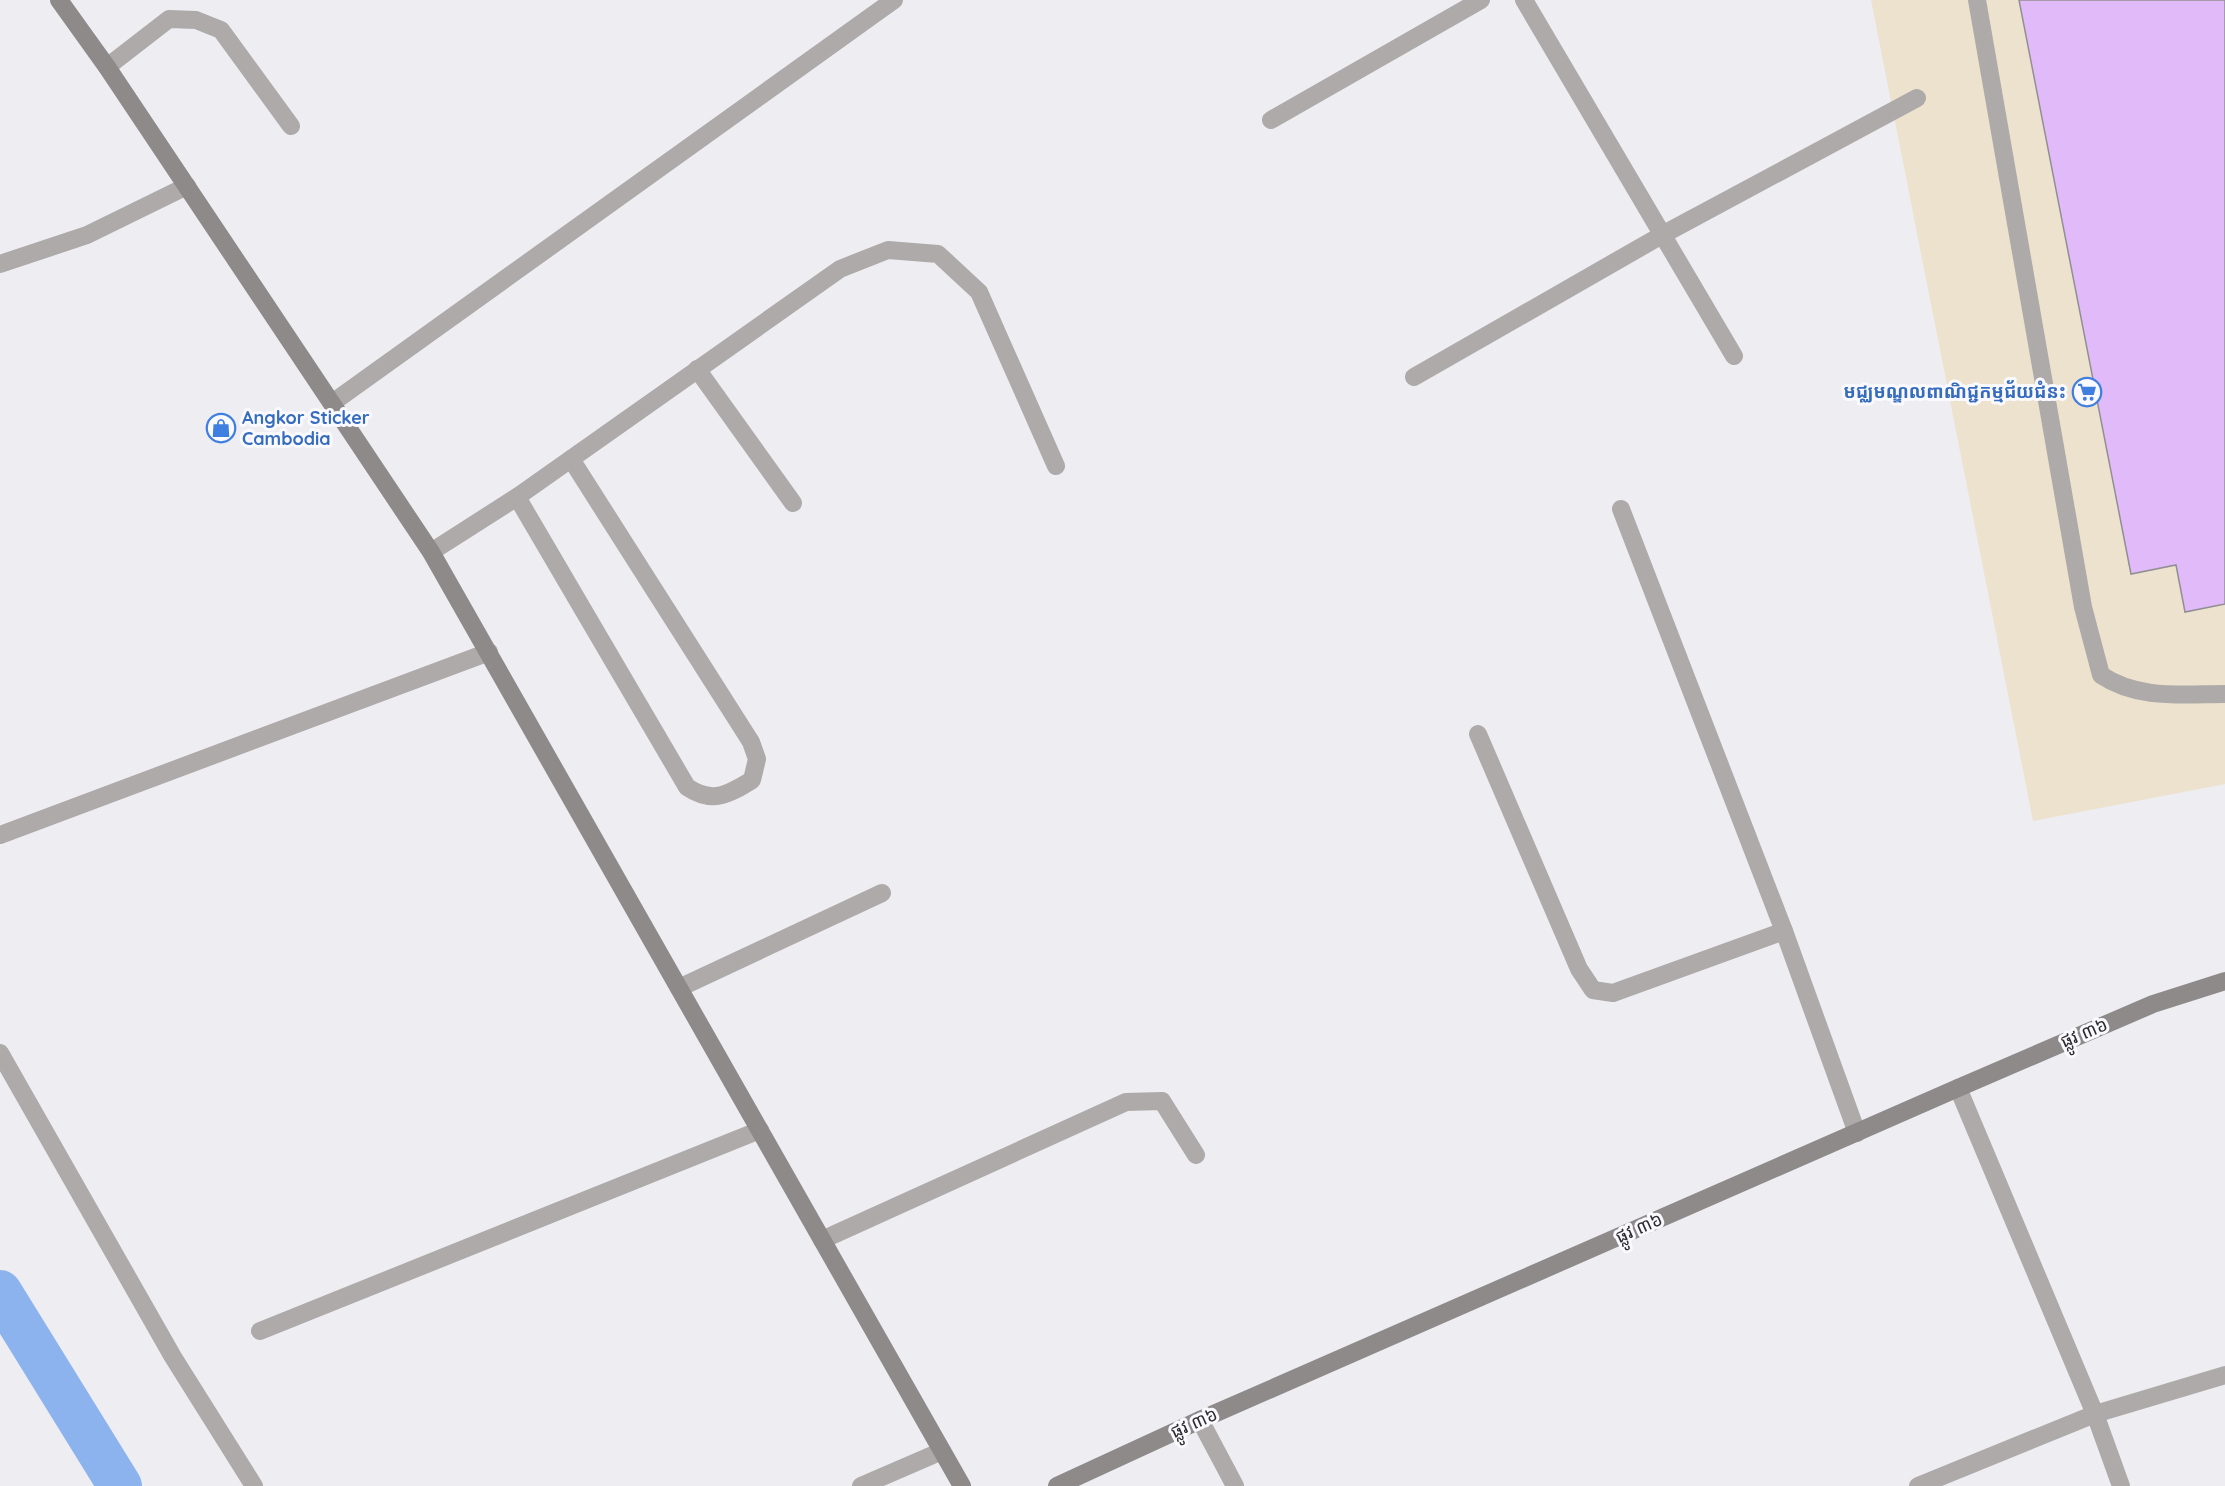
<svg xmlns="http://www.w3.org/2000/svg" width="2225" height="1486" font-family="Quicksand,'Noto Sans Khmer',sans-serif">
  <rect width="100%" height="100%" fill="#ededf2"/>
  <path fill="#ede2ce" d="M 1871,0 L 2225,0 L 2225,784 L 2033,821 Z"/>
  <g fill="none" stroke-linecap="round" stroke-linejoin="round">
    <path stroke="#8db3ef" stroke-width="44" d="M 0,1292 L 120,1486"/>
  </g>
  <path fill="#e1bafa" stroke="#918f93" stroke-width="1.5" d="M 2019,0 L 2225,0 L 2225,604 L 2185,612 L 2176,565 L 2131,574 Z"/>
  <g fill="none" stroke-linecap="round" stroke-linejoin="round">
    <g stroke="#adaaa9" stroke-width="18">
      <path d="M 1977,0 L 2083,607 L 2101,675 C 2138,700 2183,694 2225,694"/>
      <path d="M 107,67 L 169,19 L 196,20 L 221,30 L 291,126"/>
      <path d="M 0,264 L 87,235 L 187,186"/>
      <path d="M 697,369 L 793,503"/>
      <path d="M 517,497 L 687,787 C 712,804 728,795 752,780 L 757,759 L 751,742 L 571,459"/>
      <path d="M 1621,509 L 1784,931 L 1857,1133"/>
      <path d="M 1478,734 L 1579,969 L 1593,990 L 1613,993 L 1784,931"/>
      <path d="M 679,988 L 882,893"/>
      <path d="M 822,1240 L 1126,1102 L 1162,1101 L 1196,1155"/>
      <path d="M 1200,1420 L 1235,1486"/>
    </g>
    <g stroke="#adaaa9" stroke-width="18">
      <path d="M 1524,0 L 1734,356"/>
      <path d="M 1271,120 L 1481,0"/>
      <path d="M 1414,377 L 1662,235 L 1917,98"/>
      <path d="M 332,403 L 894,0"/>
      <path d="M 431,552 L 517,497 L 840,269 L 888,250 L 938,254 L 979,292 L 1056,466"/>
      <path d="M 0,835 L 489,652"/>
      <path d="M 0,1053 L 173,1357 L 254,1486"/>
      <path d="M 1958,1088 L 2095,1414 L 2121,1486"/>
      <path d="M 260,1331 L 760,1130"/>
      <path d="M 861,1486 L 942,1451"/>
      <path d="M 1918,1486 L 2095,1414 L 2225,1375"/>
    </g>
    <g stroke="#8d8a89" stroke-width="18">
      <path d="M 59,0 L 107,67 L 431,552 L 962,1486"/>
      <path d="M 1057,1486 L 1200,1420 L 1958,1088 L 2153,1004 L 2225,981"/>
    </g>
  </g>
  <defs>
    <g id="supermarket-ring" transform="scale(1.5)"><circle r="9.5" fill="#fafafe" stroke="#3f7fe0" stroke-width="1.5"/><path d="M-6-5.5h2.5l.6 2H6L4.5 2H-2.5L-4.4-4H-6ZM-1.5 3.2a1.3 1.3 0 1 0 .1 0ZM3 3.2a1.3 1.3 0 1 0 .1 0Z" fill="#3f7fe0"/></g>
    <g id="shop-ring" transform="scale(1.5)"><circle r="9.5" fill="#fafafe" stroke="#3f7fe0" stroke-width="1.5"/><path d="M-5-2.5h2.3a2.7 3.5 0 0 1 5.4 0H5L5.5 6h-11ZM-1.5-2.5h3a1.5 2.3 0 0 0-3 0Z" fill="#3f7fe0"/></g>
  </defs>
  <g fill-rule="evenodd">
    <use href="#supermarket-ring" x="2087" y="392"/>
    <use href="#shop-ring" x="221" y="428"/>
  </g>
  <g text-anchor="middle" stroke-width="6" stroke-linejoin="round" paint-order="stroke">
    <g font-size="18" font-weight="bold" fill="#366cbe" stroke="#fafafe" text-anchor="end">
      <text x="2066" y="398">មជ្ឈមណ្ឌលពាណិជ្ជកម្មជ័យជំនះ</text>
      <text x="242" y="424" text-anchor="start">Angkor Sticker<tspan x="242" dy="21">Cambodia</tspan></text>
    </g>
    <g font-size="18" fill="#2c2c2e" stroke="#fafafe">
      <text transform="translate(2084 1033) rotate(-23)" y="6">ផ្លូវ ៣៦</text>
      <text transform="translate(1639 1228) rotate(-24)" y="6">ផ្លូវ ៣៦</text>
      <text transform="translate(1194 1423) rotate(-24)" y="6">ផ្លូវ ៣៦</text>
    </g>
  </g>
</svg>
